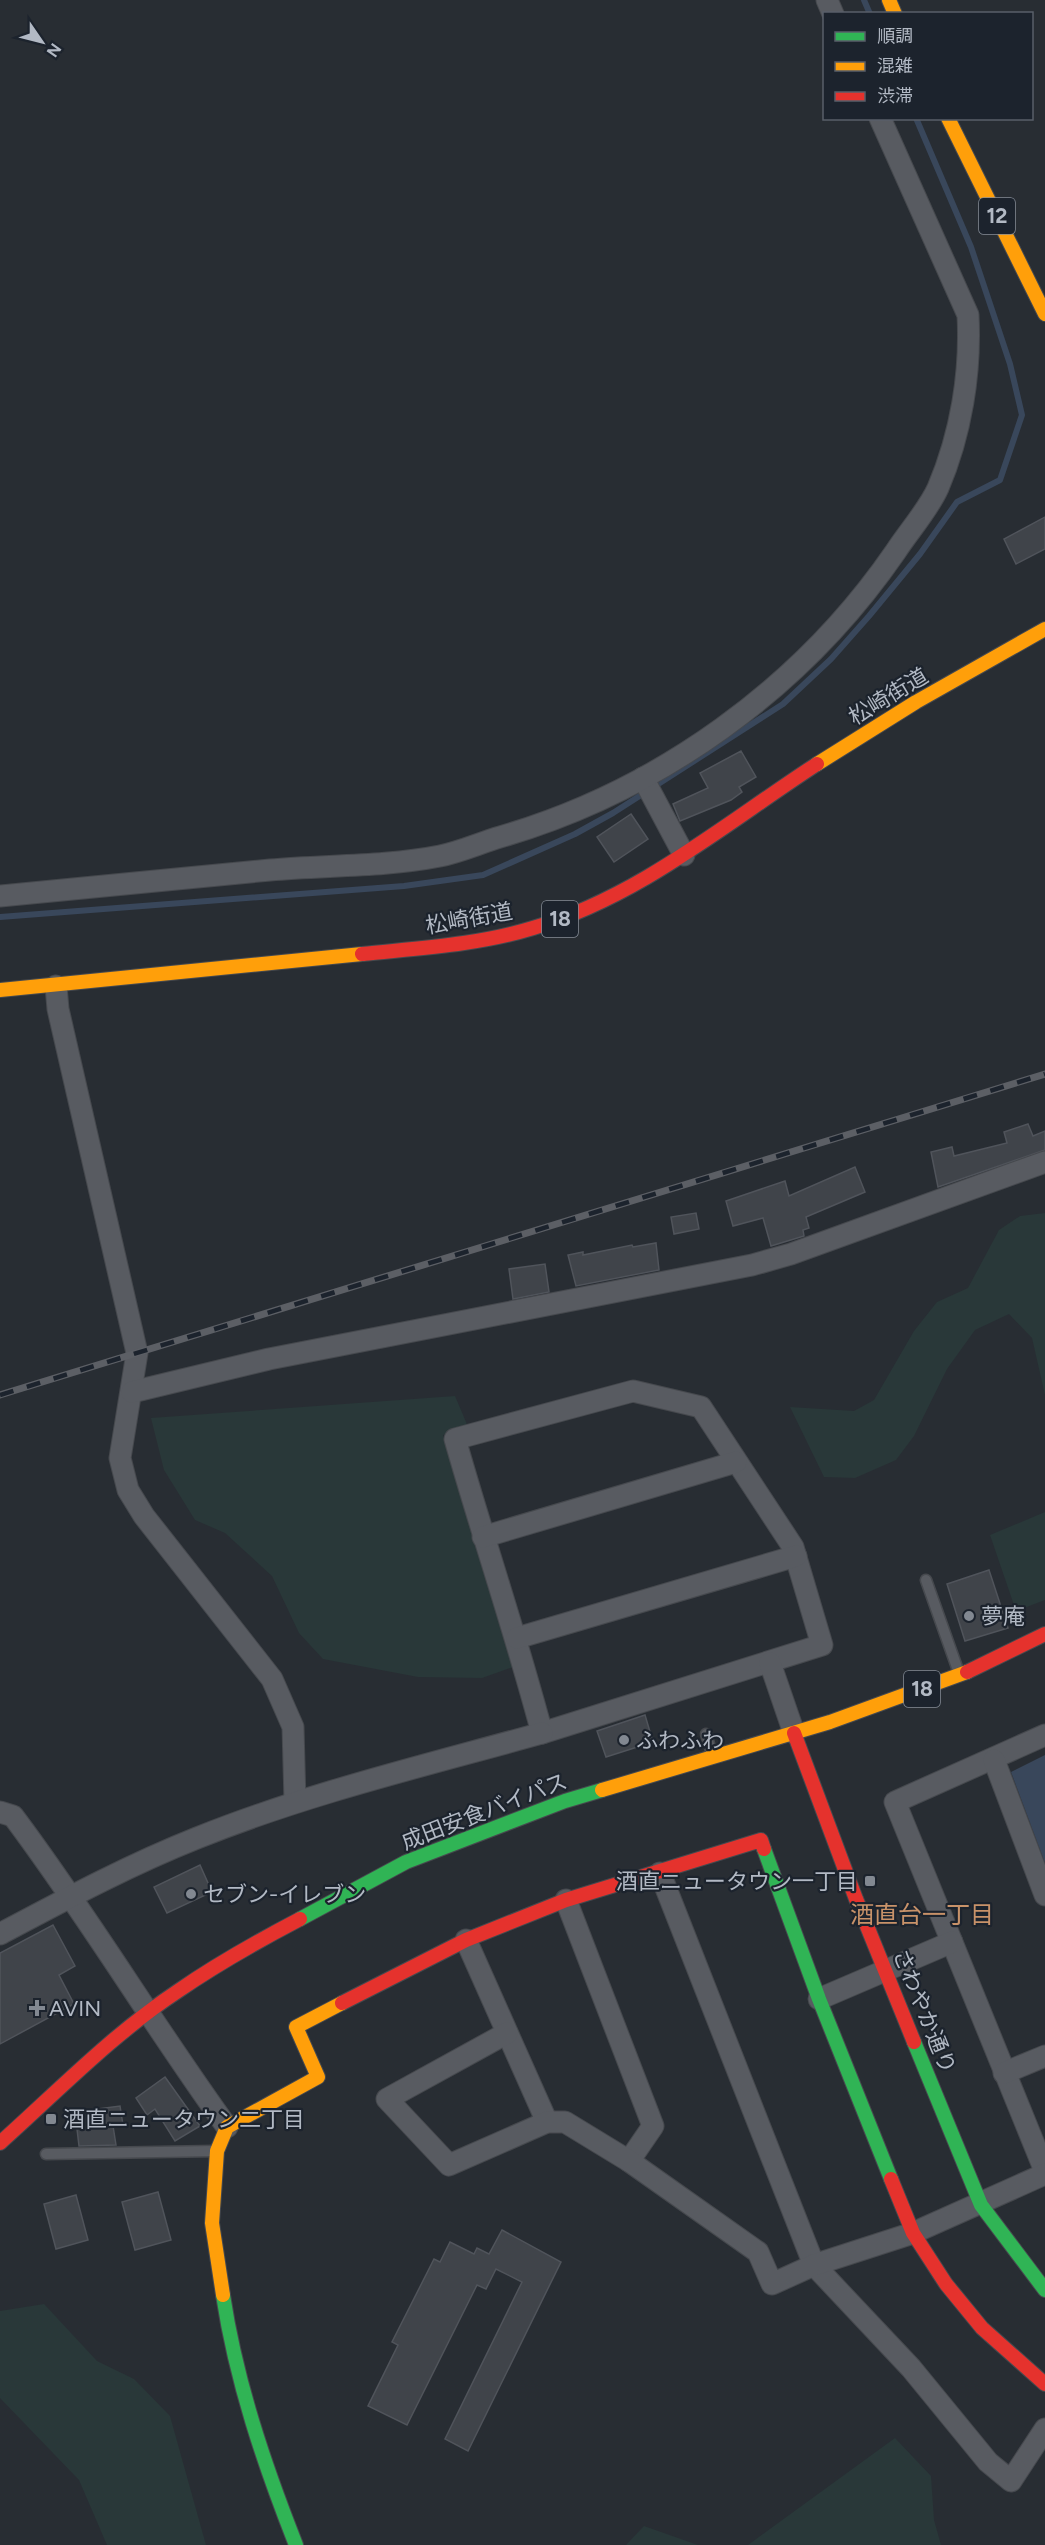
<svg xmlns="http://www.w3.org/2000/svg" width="1045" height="2545" font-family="Figtree,'Noto Sans JP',sans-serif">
  <rect width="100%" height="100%" fill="#282d33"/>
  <g fill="#293839">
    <path d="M 1045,1213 L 1045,1395 L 1032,1338 L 1009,1314 L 975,1330 L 947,1369 L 914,1436 L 896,1460 L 855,1478 L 824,1477 L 790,1407 L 854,1411 L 874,1400 L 914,1331 L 937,1302 L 968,1288 L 999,1230 L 1020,1216 Z"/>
    <path d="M 455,1396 L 469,1429 L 443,1435 L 516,1666 L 482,1678 L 418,1677 L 323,1659 L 299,1633 L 272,1576 L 225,1533 L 195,1520 L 164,1470 L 151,1418 Z"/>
    <path d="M 1045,1512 L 1045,1600 L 1016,1611 L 990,1535 Z"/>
    <path d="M 44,2304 L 97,2361 L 134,2379 L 170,2416 L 206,2545 L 107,2545 L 79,2480 L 0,2398 L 0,2311 Z"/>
    <path d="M 895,2438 L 931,2476 L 934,2520 L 941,2545 L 748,2545 Z"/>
    <path d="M 644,2526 L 698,2545 L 626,2545 Z"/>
  </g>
  <path fill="#39475b" d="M 1045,1755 L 1045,1863 L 1011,1772 Z"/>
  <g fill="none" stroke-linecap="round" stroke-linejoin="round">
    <g stroke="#39475b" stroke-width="6">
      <path d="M 864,0 L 870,14"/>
      <path d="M 0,917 L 404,886 L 483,875 L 575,834 L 613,813 L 783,704 L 831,659 L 869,616 L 920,554 L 957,502 L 1000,480 L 1022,415 L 1010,364 L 971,247 L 916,118"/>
    </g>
  </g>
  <g fill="#40444a" stroke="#50545b" stroke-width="1.5">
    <path d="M 1045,517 L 1045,549 L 1016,564 L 1004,539 Z"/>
    <path d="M 741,751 L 756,777 L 739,787 L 742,792 L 731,800 L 680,821 L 673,804 L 708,788 L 700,773 Z"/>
    <path d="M 631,814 L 648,839 L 614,862 L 597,837 Z"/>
    <path d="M 1028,1124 L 1033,1136 L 1045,1131 L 1045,1150 L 938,1187 L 931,1152 L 952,1147 L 954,1156 L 1007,1143 L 1004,1132 Z"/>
    <path d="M 855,1167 L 865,1192 L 806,1217 L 809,1228 L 803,1230 L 804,1236 L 771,1246 L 763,1218 L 733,1226 L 726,1201 L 785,1181 L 789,1196 Z"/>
    <path d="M 696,1213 L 699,1229 L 674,1234 L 671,1217 Z"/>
    <path d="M 656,1243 L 659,1270 L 576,1286 L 568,1255 L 583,1252 L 583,1255 L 632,1245 L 633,1247 Z"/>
    <path d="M 545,1264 L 549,1292 L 513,1299 L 509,1269 Z"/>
    <path d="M 989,1570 L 1008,1628 L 965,1641 L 947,1584 Z"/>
    <path d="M 645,1715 L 653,1742 L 606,1757 L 597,1731 Z"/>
    <path d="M 200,1865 L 212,1892 L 167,1913 L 154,1887 Z"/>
    <path d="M 53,1925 L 75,1966 L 59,1975 L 74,2004 L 0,2044 L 0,1953 Z"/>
    <path d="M 165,2077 L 200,2126 L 175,2141 L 155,2109 L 147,2115 L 136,2098 Z"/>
    <path d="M 120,2106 L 123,2125 L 113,2126 L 116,2145 L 79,2146 L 75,2112 Z"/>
    <path d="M 158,2192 L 171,2240 L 135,2250 L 122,2202 Z"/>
    <path d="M 76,2195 L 88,2240 L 56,2249 L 44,2204 Z"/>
    <path d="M 502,2230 L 561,2262 L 468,2451 L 445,2439 L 522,2282 L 496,2269 L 486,2289 L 477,2285 L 407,2425 L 368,2406 L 398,2345 L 392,2342 L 434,2259 L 440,2262 L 450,2242 L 474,2254 L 477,2248 L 489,2254 Z"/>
  </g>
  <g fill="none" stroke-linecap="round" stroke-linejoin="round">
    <g stroke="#46494e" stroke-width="13">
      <g id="lane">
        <path d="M 926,1580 L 959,1673"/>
        <path d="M 706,1734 L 712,1754"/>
        <path d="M 46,2154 L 214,2151"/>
      </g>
    </g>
    <g stroke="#46494e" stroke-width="23">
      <g id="street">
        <path d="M 827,0 L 833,14"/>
        <path d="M 643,778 L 684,855"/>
        <path d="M 0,896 C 90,888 180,878 270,870 C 326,865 384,867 440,856 C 460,852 480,843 500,837 C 659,791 802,688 896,551 C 909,531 928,510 938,488 C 961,434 971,373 968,315 L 880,118"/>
        <path d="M 56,986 L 58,1009 L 137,1353 L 120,1458 L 128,1490 L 144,1516 L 272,1679 L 293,1727 L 295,1802"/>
        <path d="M 633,1391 L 701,1407 L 793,1547 L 822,1645 L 542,1733 C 516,1634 483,1538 455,1439 Z"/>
        <path d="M 132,1392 L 269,1359 L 752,1265 L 791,1254 L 1045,1162"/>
        <path d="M 483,1537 L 736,1462"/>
        <path d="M 517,1638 L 796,1556"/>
        <path d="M 770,1663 L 794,1733"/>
        <path d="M 1045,1735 L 895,1802 L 1045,2171"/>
        <path d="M 994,1760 L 1045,1895"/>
        <path d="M 0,1812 L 13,1816 C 89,1917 153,2025 227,2127"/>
        <path d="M 660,1873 L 814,2265 L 911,2368 L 988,2462 L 1011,2481 L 1045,2429"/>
        <path d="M 566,1900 L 653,2126 L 629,2161"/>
        <path d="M 0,1934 C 64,1900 129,1865 197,1838 C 309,1793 427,1765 542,1733"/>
        <path d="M 466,1940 L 547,2122"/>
        <path d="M 819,1999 L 952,1942"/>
        <path d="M 507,2033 L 387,2099 L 449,2165 L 547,2122 L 565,2122 L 629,2161 L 758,2252 L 772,2284 L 814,2265 L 913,2233 L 1045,2174"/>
        <path d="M 1004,2073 L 1045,2056"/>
      </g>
    </g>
    <g stroke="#46494e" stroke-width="16">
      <g id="fast">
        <path d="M 764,1849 L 819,1999 L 891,2179"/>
        <path d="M 300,1919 L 406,1862 L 565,1801 L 602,1790"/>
        <path d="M 914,2042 L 981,2205 L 1045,2290"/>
        <path d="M 223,2295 C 236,2381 264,2464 296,2545"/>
      </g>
    </g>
    <g stroke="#46494e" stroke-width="16">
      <g id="slow">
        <path d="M 889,0 L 895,14"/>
        <path d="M 948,118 L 1045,314"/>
        <path d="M 817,764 L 916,702 L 1045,629"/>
        <path d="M 0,990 L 362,954"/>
        <path d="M 602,1790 L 830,1722 L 967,1672"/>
        <path d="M 223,2295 L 212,2223 L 217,2151 L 227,2127 L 318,2077 L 296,2027 L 342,2003"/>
      </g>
    </g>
    <g stroke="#46494e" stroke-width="16">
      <g id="jam">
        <path d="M 362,954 C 419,948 478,945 533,928 C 639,897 726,823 817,764"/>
        <path d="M 967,1672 L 1045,1634"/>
        <path d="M 794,1733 L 856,1899 L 914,2042"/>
        <path d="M 342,2003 L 466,1940 L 566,1900 L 761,1840 L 764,1849"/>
        <path d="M 0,2143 C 57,2092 113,2034 178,1991 C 217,1964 258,1941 300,1919"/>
        <path d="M 891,2179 L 913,2233 L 946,2284 L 982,2328 L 1045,2384"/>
      </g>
    </g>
    <use href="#lane" stroke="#585b61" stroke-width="10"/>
    <use href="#street" stroke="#585b61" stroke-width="21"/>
    <use href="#fast" stroke="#30b455" stroke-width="14"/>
    <use href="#slow" stroke="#ff9f0a" stroke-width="14"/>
    <use href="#jam" stroke="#e5322d" stroke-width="14"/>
    <g stroke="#5c5f65" stroke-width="7">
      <path id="rail" d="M 0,1395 L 1045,1074"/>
    </g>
    <use href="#rail" stroke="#1c232d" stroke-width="4.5" stroke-dasharray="14" stroke-linecap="butt"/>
  </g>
  <g fill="#828891" stroke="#1c232d" stroke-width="2">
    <circle cx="969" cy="1616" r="6"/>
    <circle cx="624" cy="1740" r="6"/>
    <rect x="864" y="1875" width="12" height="12" rx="3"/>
    <circle cx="191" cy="1894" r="6"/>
    <path d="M34 1999h6v6h6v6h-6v6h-6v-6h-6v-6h6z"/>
    <rect x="45" y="2113" width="12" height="12" rx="3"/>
  </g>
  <g text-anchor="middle" stroke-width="4.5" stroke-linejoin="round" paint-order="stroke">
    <g fill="#1c232d" stroke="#858c97" stroke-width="1.5">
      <rect x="979" y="198" width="36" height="36" rx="4.5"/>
      <rect x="542" y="901" width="36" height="36" rx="4.5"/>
      <rect x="904" y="1671" width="36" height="36" rx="4.5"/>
    </g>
    <g font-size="21" font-weight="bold" fill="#b2b9c4">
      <text x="997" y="223">12</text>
      <text x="560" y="926">18</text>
      <text x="922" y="1696">18</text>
    </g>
    <g font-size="22" fill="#b2b9c4" stroke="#1c232d">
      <text transform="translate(888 696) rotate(-31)" y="8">松崎街道</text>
      <text transform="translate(469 918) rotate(-10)" y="8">松崎街道</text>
      <text transform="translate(484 1811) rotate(-21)" y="8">成田安食バイパス</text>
      <text transform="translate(925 2011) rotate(68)" y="8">さわやか通り</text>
    </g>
    <g font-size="22" fill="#b2b9c4" stroke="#1c232d" text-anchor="start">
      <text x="981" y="1624">夢庵</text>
      <text x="636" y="1748">ふわふわ</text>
      <text x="858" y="1889" text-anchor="end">酒直ニュータウン一丁目</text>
      <text x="203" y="1902">セブン-イレブン</text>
      <text x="49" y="2016">AVIN</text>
      <text x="63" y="2127">酒直ニュータウン二丁目</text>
    </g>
    <g font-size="24" fill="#c89269" stroke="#1c232d">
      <text x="922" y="1923">酒直台一丁目</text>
    </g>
  </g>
  <rect x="823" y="12" width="210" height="108" fill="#1c232d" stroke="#585f69" stroke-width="1.5"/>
  <rect x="835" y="32" width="30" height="9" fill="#30b455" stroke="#585f69" stroke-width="1.5"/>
  <text x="877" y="42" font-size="18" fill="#b2b9c4">順調</text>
  <rect x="835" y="62" width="30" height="9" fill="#ff9f0a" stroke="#585f69" stroke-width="1.5"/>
  <text x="877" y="72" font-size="18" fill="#b2b9c4">混雑</text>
  <rect x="835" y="92" width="30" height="9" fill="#e5322d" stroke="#585f69" stroke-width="1.5"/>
  <text x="877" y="102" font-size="18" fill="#b2b9c4">渋滞</text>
  <g transform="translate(42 42) rotate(125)" stroke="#1c232d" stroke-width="4.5" paint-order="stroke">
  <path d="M0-4.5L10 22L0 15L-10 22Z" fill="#b2b9c4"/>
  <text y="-9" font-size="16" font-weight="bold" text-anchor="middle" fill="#b2b9c4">N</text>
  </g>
</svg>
